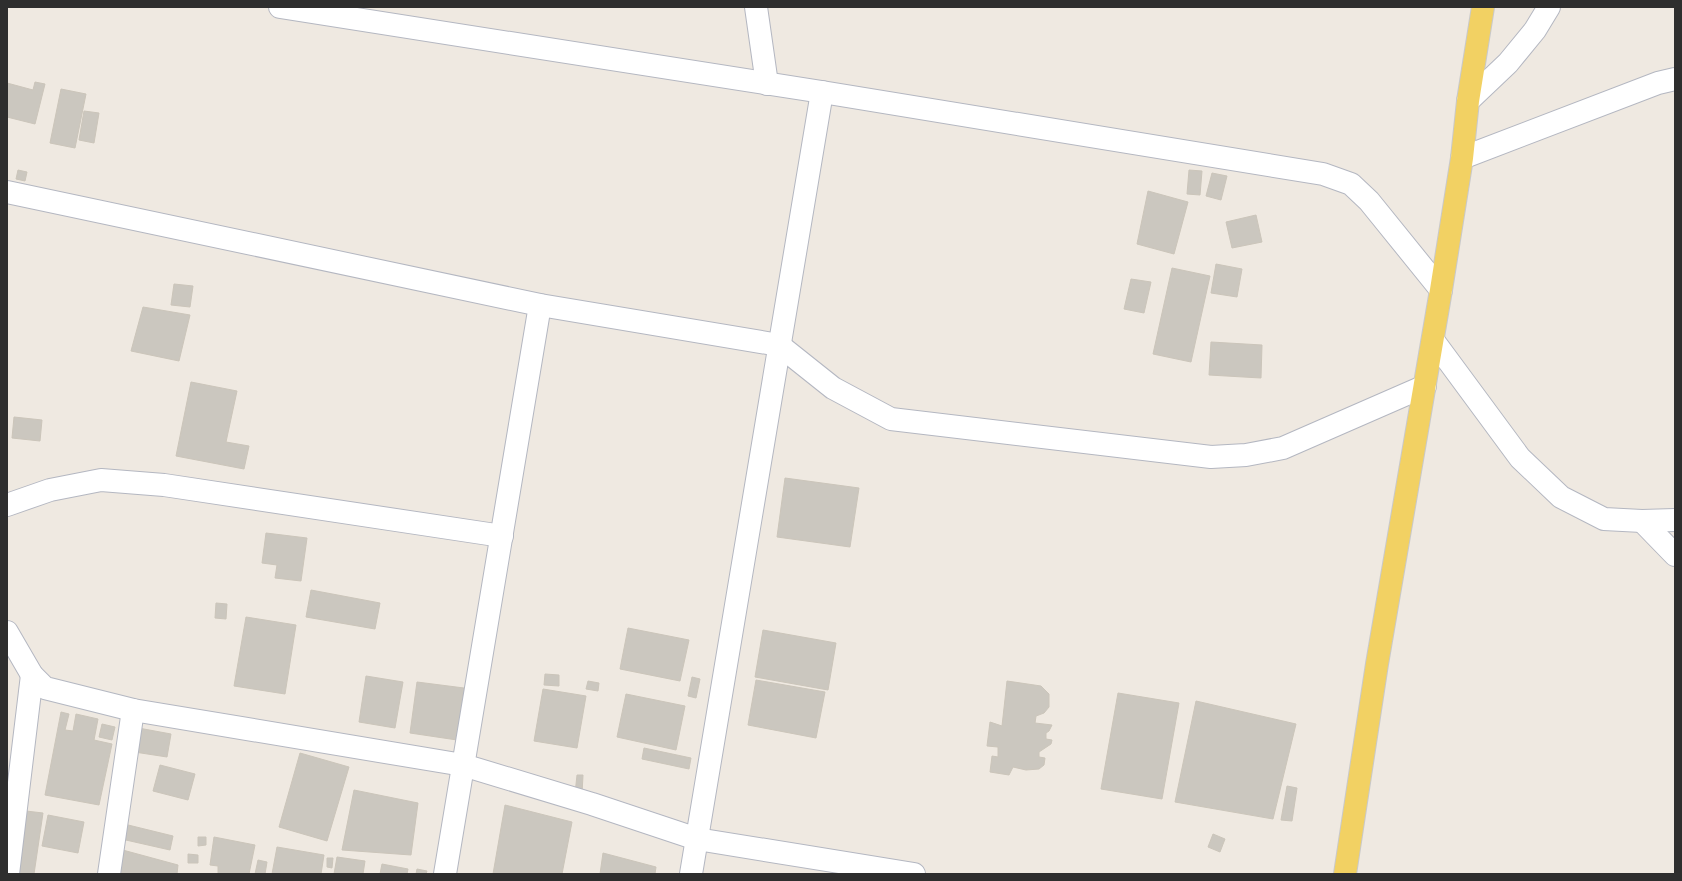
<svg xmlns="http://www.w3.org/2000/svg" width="1682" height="881" font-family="'Archivo Narrow',sans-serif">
  <rect width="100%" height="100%" fill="#efe9e1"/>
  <g fill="#cbc7bf" stroke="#cbc5ba">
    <path d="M 35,82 L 45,84 L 35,124 L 7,117 L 7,83 L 33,90 Z"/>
    <path d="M 61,89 L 86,94 L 75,148 L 50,143 Z"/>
    <path d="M 84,111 L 99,113 L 94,143 L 79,140 Z"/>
    <path d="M 18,170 L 27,172 L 25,181 L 16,179 Z"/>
    <path d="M 1189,170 L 1202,171 L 1200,195 L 1187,194 Z"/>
    <path d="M 1212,173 L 1227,176 L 1221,200 L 1206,196 Z"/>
    <path d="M 1148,191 L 1188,202 L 1174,254 L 1137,244 Z"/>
    <path d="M 1256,215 L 1262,242 L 1232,248 L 1226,222 Z"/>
    <path d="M 1216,264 L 1242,269 L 1237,297 L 1211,293 Z"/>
    <path d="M 1172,268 L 1210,276 L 1191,362 L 1153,354 Z"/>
    <path d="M 1131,279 L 1151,282 L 1144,313 L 1124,309 Z"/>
    <path d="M 174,284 L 193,286 L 190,307 L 171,305 Z"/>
    <path d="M 143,307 L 190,315 L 179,361 L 131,351 Z"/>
    <path d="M 1211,342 L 1262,345 L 1261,378 L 1209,375 Z"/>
    <path d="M 191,382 L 237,391 L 226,442 L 249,446 L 244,469 L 176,456 Z"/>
    <path d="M 14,417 L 42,420 L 40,441 L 12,438 Z"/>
    <path d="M 785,478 L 859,488 L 850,547 L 777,537 Z"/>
    <path d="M 266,533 L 307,538 L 301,581 L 275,578 L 277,565 L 262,563 Z"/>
    <path d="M 311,590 L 380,603 L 375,629 L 306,617 Z"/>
    <path d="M 216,603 L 227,604 L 226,619 L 215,618 Z"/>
    <path d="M 246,617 L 296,625 L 285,694 L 234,686 Z"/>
    <path d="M 628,628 L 689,640 L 680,681 L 620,669 Z"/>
    <path d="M 763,630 L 836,643 L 828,690 L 755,677 Z"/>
    <path d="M 545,674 L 559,675 L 559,686 L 544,685 Z"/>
    <path d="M 366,676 L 403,682 L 395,728 L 359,722 Z"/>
    <path d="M 692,677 L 700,679 L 696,698 L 688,696 Z"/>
    <path d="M 756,680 L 825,692 L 816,738 L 748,725 Z"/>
    <path d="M 588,681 L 599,683 L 598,691 L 586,689 Z"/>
    <path d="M 1007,681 L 1041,686 L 1049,694 L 1049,707 L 1044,713 L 1036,716 L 1035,723 L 1052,725 L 1049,731 L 1046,733 L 1046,739 L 1052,740 L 1051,744 L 1039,752 L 1039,757 L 1045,758 L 1044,765 L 1039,769 L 1026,770 L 1013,767 L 1009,775 L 990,772 L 992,756 L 998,757 L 998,747 L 987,746 L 990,722 L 1002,726 Z"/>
    <path d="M 417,682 L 464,688 L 457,740 L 410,733 Z"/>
    <path d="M 543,689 L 586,696 L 577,748 L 534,741 Z"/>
    <path d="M 1118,693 L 1179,703 L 1162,799 L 1101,789 Z"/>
    <path d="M 626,694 L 685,706 L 676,750 L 617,737 Z"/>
    <path d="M 1196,701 L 1296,724 L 1273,819 L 1175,802 Z"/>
    <path d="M 61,712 L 69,714 L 65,730 L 73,731 L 76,714 L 98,719 L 94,740 L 112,744 L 99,805 L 45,795 Z"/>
    <path d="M 102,724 L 115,727 L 112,740 L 99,737 Z"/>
    <path d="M 133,727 L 171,734 L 167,757 L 128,751 Z"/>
    <path d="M 644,748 L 691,758 L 689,769 L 642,759 Z"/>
    <path d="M 300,753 L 349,767 L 327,841 L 279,827 Z"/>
    <path d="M 160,765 L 195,774 L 188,800 L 153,791 Z"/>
    <path d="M 577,775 L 583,775 L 582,794 L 575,794 Z"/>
    <path d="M 1287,786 L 1297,788 L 1292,821 L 1281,820 Z"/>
    <path d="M 354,790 L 418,803 L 411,855 L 342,850 Z"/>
    <path d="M 505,805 L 572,822 L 562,874 L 493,874 Z"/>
    <path d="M 26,811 L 43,813 L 34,874 L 16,874 Z"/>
    <path d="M 48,815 L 84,822 L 78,853 L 42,846 Z"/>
    <path d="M 120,823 L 173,836 L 170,850 L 117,838 Z"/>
    <path d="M 1213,834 L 1225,839 L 1220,852 L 1208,847 Z"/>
    <path d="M 198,837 L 206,837 L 206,845 L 198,846 Z"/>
    <path d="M 214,837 L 255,845 L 249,874 L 218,874 L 218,866 L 210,865 Z"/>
    <path d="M 277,847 L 324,855 L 321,874 L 272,874 Z"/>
    <path d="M 119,849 L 178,865 L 177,874 L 113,874 Z"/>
    <path d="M 603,853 L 656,867 L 655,874 L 600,874 Z"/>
    <path d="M 188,854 L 198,855 L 198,863 L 188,863 Z"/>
    <path d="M 337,857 L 365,861 L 363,874 L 334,874 Z"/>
    <path d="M 327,858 L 333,858 L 332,868 L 327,867 Z"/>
    <path d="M 258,860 L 267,862 L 265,874 L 255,874 Z"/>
    <path d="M 382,864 L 408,869 L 407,874 L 380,874 Z"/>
    <path d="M 417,869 L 427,871 L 426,874 L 416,874 Z"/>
  </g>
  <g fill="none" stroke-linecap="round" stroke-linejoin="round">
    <g stroke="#b4b7c1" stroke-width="24">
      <g id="minor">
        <path d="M 280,7 L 822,92 L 1323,174 L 1351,184 L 1369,201 L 1441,290"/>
        <path d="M 756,7 L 767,84"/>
        <path d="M 1468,101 L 1508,63 L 1535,30 L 1549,7"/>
        <path d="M 1462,158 L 1658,83 L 1675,79"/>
        <path d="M 7,192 L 540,305 L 779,345 L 833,388 L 891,419 L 1211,457 L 1246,455 L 1283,448 L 1425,386"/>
        <path d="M 1433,340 L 1520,458 L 1561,497 L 1604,519 L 1642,521 L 1675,520"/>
        <path d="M 7,505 L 50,490 L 101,480 L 164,485 L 502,536"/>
        <path d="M 1642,521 L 1675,555"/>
        <path d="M 7,632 L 32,675 L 45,688 L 133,710 L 463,765 L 592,804 L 697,839 L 914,874"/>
        <path d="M 8,874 L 32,675"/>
        <path d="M 109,874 L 133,710"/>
        <path d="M 445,874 L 540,305"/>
        <path d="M 691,874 L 822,92"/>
      </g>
    </g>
    <g stroke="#c9c9c9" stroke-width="24">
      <path id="major" d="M 1345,874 L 1377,664 L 1441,290 L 1462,158 L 1468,101 L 1483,7"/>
    </g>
    <use href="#minor" stroke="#fff" stroke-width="22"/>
    <use href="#major" stroke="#f2d163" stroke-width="22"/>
  </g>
  <rect width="1682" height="881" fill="none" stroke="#2e2e2e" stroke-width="16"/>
</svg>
